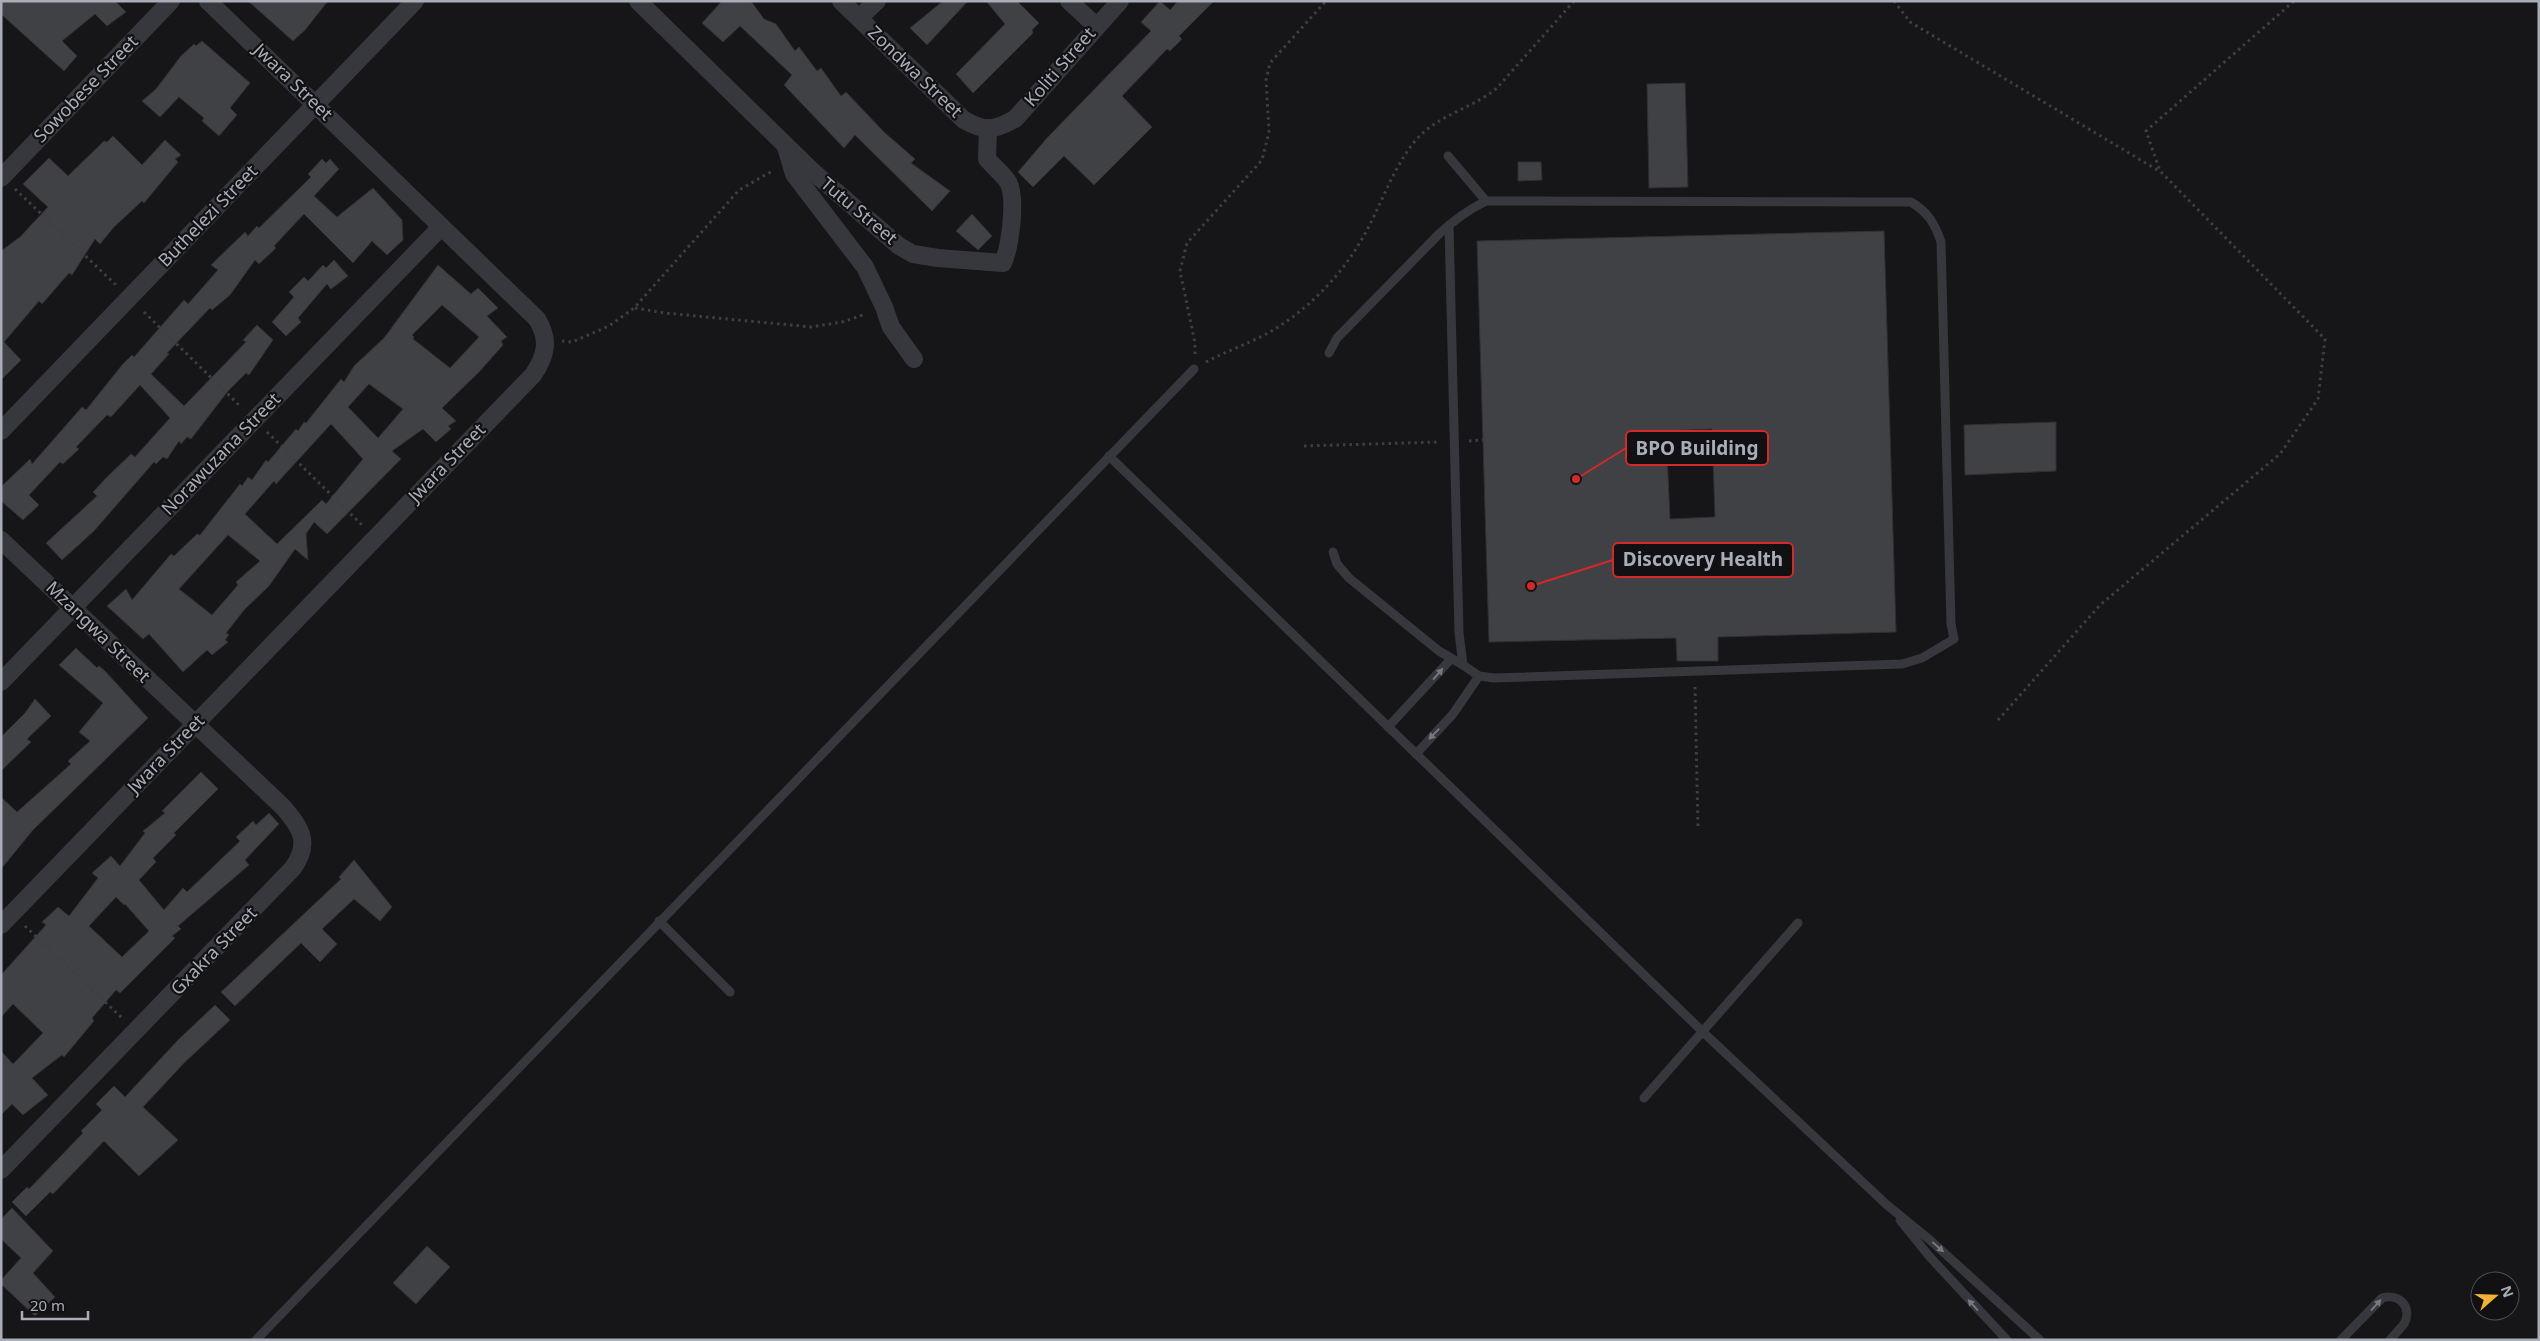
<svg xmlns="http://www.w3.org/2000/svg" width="2540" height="1341" font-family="'Noto Sans',sans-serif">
  <rect width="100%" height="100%" fill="#161618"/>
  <g fill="#404145" stroke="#303034" fill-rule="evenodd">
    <path d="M 1,1 L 115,1 L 126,12 L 107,26 L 95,14 L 62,41 L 77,56 L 64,71 L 1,14 Z"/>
    <path d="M 248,1 L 328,1 L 305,30 L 293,41 Z"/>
    <path d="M 722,1 L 751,1 L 764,19 L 776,24 L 795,51 L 799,47 L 817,71 L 821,68 L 841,96 L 846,92 L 884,132 L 915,159 L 911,163 L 950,191 L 932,211 L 855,135 L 844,148 L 784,85 L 792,75 L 740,26 L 723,42 L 702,23 Z"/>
    <path d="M 943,1 L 968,1 L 927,45 L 910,28 Z"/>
    <path d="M 986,1 L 1017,1 L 1039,23 L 1032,30 L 1033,33 L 973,93 L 956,74 L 1005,24 Z"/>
    <path d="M 1160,1 L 1170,10 L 1178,1 L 1214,1 L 1179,36 L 1182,39 L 1170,51 L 1167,49 L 1122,96 L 1152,127 L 1094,185 L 1064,156 L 1033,187 L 1018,172 L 1047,138 L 1151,31 L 1141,22 Z"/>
    <path d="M 202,41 L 250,83 L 230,108 L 237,115 L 219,136 L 202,121 L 204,118 L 179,97 L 160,117 L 142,101 L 156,89 L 181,56 L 194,44 L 196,46 Z"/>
    <path d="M 1685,83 L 1688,187 L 1649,188 L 1647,84 Z"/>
    <path d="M 113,136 L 142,165 L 165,140 L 181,155 L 175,159 L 178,162 L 144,203 L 142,201 L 114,227 L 100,244 L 95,239 L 72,275 L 69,273 L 42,304 L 39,301 L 4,342 L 21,360 L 1,380 L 1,251 L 20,237 L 48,207 L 23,184 L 49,158 L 68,176 L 104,141 L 107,142 Z"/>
    <path d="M 322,159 L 326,163 L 330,159 L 339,169 L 314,196 L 337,217 L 373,188 L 402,220 L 403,240 L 387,255 L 372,241 L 353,263 L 304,214 L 274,246 L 276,248 L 259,264 L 255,260 L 230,295 L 212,310 L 210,308 L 167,353 L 169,354 L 151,374 L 184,406 L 246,342 L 243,340 L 257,325 L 273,340 L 249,375 L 246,373 L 228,391 L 191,439 L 187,437 L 181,444 L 179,441 L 167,459 L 163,457 L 156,464 L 154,462 L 94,531 L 62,560 L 46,543 L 97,496 L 93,492 L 107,477 L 131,454 L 135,457 L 170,418 L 140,385 L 111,417 L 107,415 L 76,447 L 79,449 L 63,464 L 60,462 L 29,495 L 39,505 L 23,520 L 1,501 L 1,487 L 30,459 L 32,464 L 82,407 L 86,410 L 122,365 L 132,355 L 134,357 L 184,300 L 188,304 L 218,270 L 211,265 L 245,232 L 248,236 L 257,226 L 259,228 L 311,177 L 308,174 Z"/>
    <path d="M 1518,162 L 1541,162 L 1542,180 L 1518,181 Z"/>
    <path d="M 972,214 L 992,236 L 978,250 L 956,231 Z"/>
    <path d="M 1884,231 L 1896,632 L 1718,637 L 1718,661 L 1677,661 L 1676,638 L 1489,642 L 1477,241 ZM 1712,429 L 1715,517 L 1670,519 L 1666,431 Z"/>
    <path d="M 334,260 L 348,276 L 331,289 L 327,284 L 298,318 L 301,322 L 286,336 L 272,322 L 294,297 L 289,292 L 304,277 L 308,281 L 323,265 L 326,268 Z"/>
    <path d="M 438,265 L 471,294 L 478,288 L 498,308 L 487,316 L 507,337 L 501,341 L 503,345 L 479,372 L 442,408 L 456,421 L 448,426 L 451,429 L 436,442 L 423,429 L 392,451 L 401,459 L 327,534 L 314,522 L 306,534 L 308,560 L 295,549 L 269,586 L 244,610 L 226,633 L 229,635 L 225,640 L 228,642 L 212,655 L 207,650 L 183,672 L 149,634 L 143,639 L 107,606 L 126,589 L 132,600 L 171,554 L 174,556 L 197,534 L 200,535 L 240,484 L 242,486 L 248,477 L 252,480 L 266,460 L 268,462 L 296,429 L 298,431 L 304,422 L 306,423 L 341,379 L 344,382 L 354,366 L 384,338 ZM 442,305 L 479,337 L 450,368 L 413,339 L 414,337 L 412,335 ZM 369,384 L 403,409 L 378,438 L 348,407 ZM 331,424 L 363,459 L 326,504 L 322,500 L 277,544 L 245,514 L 274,481 L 276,484 ZM 228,535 L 260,561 L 236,582 L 238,585 L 212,615 L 179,589 Z"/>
    <path d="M 2056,422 L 2056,471 L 1965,475 L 1964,425 Z"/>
    <path d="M 76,648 L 97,668 L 99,666 L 105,671 L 148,718 L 33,830 L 1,869 L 1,797 L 17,812 L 71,764 L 68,761 L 90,741 L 79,732 L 103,703 L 59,665 Z"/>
    <path d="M 35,699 L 51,716 L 27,739 L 31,742 L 1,771 L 1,737 L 25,713 Z"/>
    <path d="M 201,772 L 218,789 L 174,833 L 176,835 L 153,858 L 156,862 L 139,880 L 164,910 L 183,888 L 187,892 L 240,841 L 236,837 L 253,821 L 256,825 L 269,813 L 279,824 L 245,860 L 249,865 L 178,926 L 181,929 L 172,936 L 175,938 L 120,993 L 116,990 L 92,1018 L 94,1021 L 64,1057 L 62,1055 L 32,1078 L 48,1095 L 23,1115 L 12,1104 L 1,1115 L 1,1051 L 13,1064 L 43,1033 L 13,1004 L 1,1017 L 1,975 L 46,925 L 42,922 L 58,907 L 69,916 L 98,878 L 92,873 L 111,856 L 120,866 L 145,833 L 143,831 L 165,813 L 162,811 ZM 116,897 L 124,905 L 125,904 L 149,931 L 122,957 L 89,926 Z"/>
    <path d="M 354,860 L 392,907 L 380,921 L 354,899 L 322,929 L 337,944 L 320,962 L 301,943 L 235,1006 L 221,992 L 341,879 L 339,877 Z"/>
    <path d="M 215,1005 L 230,1020 L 184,1063 L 143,1107 L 178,1140 L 139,1176 L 104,1141 L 53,1194 L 50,1192 L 26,1216 L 12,1202 L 27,1187 L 29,1189 L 83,1133 L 81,1131 L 102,1110 L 96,1104 L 114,1086 L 125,1097 L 178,1040 Z"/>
    <path d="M 12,1208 L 53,1251 L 33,1273 L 55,1297 L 35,1316 L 1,1284 L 1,1280 L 21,1258 L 1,1239 L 1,1219 Z"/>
    <path d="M 427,1246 L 450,1267 L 416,1304 L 393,1283 Z"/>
  </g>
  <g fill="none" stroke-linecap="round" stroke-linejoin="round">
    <g stroke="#3d3f44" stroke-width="3" stroke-dasharray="2.5 4" stroke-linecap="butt">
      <path d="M 1894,1 L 1910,22 L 2159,171"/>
      <path d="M 15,189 L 116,285"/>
      <path d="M 635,308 L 665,313 L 811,327 L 842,322 L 866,314"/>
      <path d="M 144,312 L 241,407"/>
      <path d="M 562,341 L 572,342 L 609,326 L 634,308 L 739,190 L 774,170"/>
      <path d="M 1195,354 L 1195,343 L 1180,271 L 1187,243 L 1262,160 L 1269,132 L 1266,80 L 1270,63 L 1326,1"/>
      <path d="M 1206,362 C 1226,351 1248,344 1268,333 C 1304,313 1338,279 1359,244 C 1380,210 1390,172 1415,141 C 1438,114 1472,109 1497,88 L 1574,1"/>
      <path d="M 267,432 L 363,526"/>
      <path d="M 1469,441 L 1483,440"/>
      <path d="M 1304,446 L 1440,442"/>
      <path d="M 1695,687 L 1698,827"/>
      <path d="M 1998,720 L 2100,605 L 2280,454 L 2318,399 L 2325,339 L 2160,171 L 2146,131 L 2294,1"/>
      <path d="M 25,926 L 122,1018"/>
    </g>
    <g stroke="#37383d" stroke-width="9">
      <path d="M 1448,156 L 1486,201"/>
      <path d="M 1329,353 L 1337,338 L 1439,234 C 1454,220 1468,210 1486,201 L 1911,202 C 1928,212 1935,224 1941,242 L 1951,624 L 1954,639 L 1922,658 L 1902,664 L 1494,678 L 1479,676 L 1463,665 L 1459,633 L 1449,225"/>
      <path d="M 1109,456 L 1704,1033 L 1887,1205 L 1930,1240 L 2040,1340"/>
      <path d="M 1333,552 L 1337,564 L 1349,578 L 1439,651 L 1463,665"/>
      <path d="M 1388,727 L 1451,659"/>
      <path d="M 1416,754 L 1453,714 L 1479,676"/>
      <path d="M 659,921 L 730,992"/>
      <path d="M 1644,1098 L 1798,923"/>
      <path d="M 1900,1220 L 1929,1256 L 2007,1340"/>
      <path d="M 256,1340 L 1194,369"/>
      <path d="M 2341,1340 L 2382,1298 C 2399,1293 2413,1307 2404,1324 C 2400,1329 2394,1335 2390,1340"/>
    </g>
    <g stroke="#37383d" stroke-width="18">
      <path d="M 638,1 L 811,170 L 899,246 L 913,254 L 938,258 L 1003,263 C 1010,247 1017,198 1008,182 C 1003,174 993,166 987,159 L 988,128"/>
      <path d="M 841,1 L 964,120 C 986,132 993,131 1015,119 L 1120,1"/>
      <path d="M 1069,1 L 1096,26"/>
      <path d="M 859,18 L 877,1"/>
      <path d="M 786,147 L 794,174 L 865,267 L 884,307 L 891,327 L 914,359"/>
      <path d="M 1,178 L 171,1"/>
      <path d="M 1,431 L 415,1"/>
      <path d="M 1,540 L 282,806 C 301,827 311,843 293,868 L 1,1170"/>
      <path d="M 1,682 L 441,227"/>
      <path d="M 1,925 L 533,375 C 546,356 550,340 537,319 L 208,1"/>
    </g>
  </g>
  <defs><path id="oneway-solid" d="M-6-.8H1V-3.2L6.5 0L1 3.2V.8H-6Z" transform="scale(1.25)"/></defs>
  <g fill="#757881">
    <use href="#oneway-solid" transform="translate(1438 674) rotate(-49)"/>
    <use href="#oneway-solid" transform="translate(1434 734) rotate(134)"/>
    <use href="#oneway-solid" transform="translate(1938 1247) rotate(41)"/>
    <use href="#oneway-solid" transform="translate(1973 1305) rotate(-132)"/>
    <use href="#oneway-solid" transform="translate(2376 1305) rotate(-48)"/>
  </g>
  <g text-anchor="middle" stroke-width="4.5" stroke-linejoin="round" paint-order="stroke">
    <g font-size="18" fill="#a8adb8" stroke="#111113">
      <text transform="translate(1060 67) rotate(-49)" y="6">Koliti Street</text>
      <text transform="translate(915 72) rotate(44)" y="6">Zondwa Street</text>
      <text transform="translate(293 82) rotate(44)" y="6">Jwara Street</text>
      <text transform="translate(86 89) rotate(-46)" y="6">Sowobese Street</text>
      <text transform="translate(859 211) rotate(40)" y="6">Tutu Street</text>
      <text transform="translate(208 216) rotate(-46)" y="6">Buthelezi Street</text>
      <text transform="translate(221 454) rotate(-46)" y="6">Norawuzana Street</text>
      <text transform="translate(447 463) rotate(-46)" y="6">Jwara Street</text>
      <text transform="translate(98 632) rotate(44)" y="6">Mzangwa Street</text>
      <text transform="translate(166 754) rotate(-46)" y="6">Jwara Street</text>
      <text transform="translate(214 951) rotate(-46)" y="6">Gxakra Street</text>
    </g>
  </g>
  <path fill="none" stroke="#d62828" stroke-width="2" d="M1576 479L1626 448M1531 586L1613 560"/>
  <g fill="#d62828" stroke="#111113" stroke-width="2">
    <circle cx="1576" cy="479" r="5"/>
    <circle cx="1531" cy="586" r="5"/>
  </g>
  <g fill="#111113" stroke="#d62828" stroke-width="2">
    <rect x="1626" y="431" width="142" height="34" rx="5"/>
    <rect x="1613" y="543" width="180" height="34" rx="5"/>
  </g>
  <g font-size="19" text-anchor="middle" font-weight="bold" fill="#a8adb8">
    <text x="1697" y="455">BPO Building</text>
    <text x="1703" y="566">Discovery Health</text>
  </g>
  <rect width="2540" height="1341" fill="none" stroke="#a8adb8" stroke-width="5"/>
  <g transform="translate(2495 1296) rotate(70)"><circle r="24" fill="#111113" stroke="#4d4f55"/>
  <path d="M0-4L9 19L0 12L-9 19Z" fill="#f2b134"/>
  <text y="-8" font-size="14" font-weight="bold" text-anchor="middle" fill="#a8adb8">N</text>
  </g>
  <path d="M22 1311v8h66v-8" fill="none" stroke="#a8adb8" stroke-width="2.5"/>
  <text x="30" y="1311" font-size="15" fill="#a8adb8" stroke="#111113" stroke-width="4" paint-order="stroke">20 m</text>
</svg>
